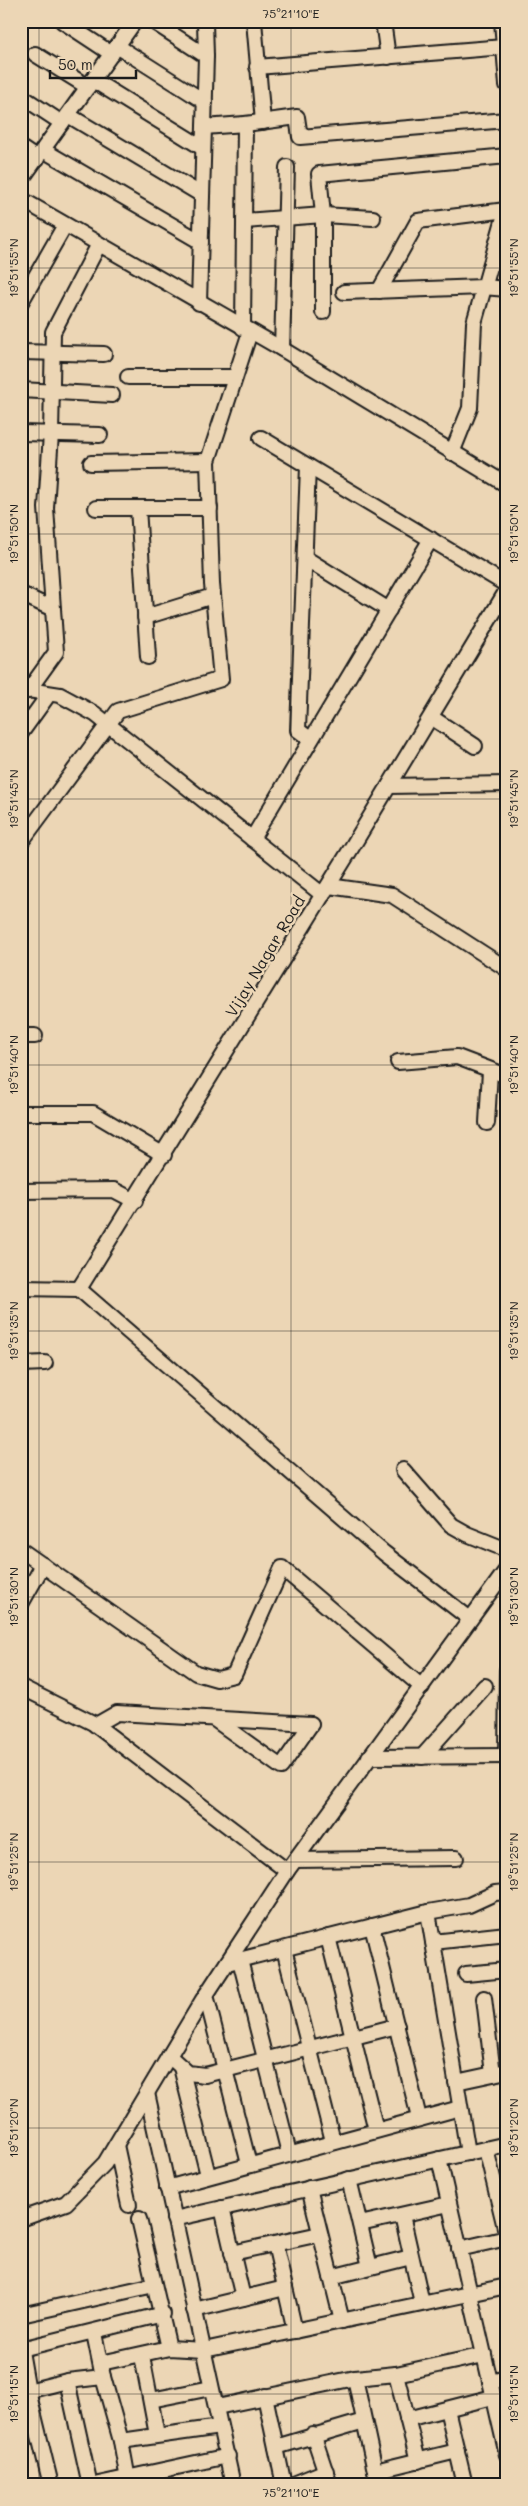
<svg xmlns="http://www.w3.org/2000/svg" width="528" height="2506" font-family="Mali,sans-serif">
  <rect width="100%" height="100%" fill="#ecd6b5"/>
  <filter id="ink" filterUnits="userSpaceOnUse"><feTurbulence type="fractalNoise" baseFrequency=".02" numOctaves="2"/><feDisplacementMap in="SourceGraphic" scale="10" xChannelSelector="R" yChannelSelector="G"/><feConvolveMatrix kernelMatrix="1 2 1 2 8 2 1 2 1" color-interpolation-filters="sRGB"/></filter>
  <g filter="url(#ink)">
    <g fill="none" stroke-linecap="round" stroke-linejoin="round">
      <g stroke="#1c1c1c" stroke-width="18">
        <g id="minor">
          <path d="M 62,21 L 112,54"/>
          <path d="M 152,21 L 206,56"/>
          <path d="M 254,21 L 263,122"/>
          <path d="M 383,21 L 388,57"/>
          <path d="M 502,21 L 507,85"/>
          <path d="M 117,46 L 205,102"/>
          <path d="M 35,54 L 88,87"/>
          <path d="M 257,67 L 504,47"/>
          <path d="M 93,80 L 203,148"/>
          <path d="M 21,96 L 62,123"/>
          <path d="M 68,115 L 202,195"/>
          <path d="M 204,127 L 245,124"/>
          <path d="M 21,148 L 37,159"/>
          <path d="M 43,150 L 201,242"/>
          <path d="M 21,180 L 135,21"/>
          <path d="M 21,199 L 282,349 L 507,485"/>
          <path d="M 244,221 L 323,215 L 373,218"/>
          <path d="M 379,291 L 418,221 L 506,210"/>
          <path d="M 344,292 L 483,287 L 507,289"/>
          <path d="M 21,302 L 65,225"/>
          <path d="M 199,303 L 206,56 L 205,22"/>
          <path d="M 323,312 L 323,215 L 319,174 L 507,156"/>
          <path d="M 243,328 L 245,124 L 297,117 L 300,137 L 507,120"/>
          <path d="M 282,349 L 287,167"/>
          <path d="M 21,352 L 104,354"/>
          <path d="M 128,377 L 235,377"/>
          <path d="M 21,390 L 112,395"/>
          <path d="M 21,433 L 100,435"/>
          <path d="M 261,438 L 507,585"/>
          <path d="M 452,453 L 470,408 L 474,323 L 507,207"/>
          <path d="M 91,463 L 208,461"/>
          <path d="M 308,466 L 298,730 L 310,739"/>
          <path d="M 96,508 L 210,508"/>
          <path d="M 138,508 L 148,657"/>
          <path d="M 305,558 L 389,610"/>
          <path d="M 21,594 L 53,609"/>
          <path d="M 145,617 L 213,596"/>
          <path d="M 22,689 L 60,695 L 95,714 L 323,895"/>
          <path d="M 28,691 L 56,652 L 46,508 L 51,434 L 53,332 L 99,244"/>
          <path d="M 431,717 L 475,746"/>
          <path d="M 21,733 L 49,694"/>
          <path d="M 389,786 L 507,784"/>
          <path d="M 252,839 L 431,539"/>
          <path d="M 21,842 L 118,711 L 221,679 L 212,584 L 208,461 L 250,332"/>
          <path d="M 329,886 L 392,895 L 507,969"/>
          <path d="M 21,1036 L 35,1036"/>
          <path d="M 398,1062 L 457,1057 L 507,1076"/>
          <path d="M 21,1113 L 93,1113 L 164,1155"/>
          <path d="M 487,1123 L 490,1071"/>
          <path d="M 21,1191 L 114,1190 L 135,1201"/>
          <path d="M 21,1288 L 79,1289 L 349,852 L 507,590"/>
          <path d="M 79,1289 L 384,1553 L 470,1619"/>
          <path d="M 21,1364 L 45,1363"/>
          <path d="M 403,1470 L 451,1525 L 467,1534 L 507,1550"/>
          <path d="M 21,1550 L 196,1673 L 217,1679 L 234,1675 L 282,1568 L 422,1687"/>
          <path d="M 21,1604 L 43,1565"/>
          <path d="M 21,1687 L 93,1723 L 287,1871"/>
          <path d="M 214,1719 L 281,1767 L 311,1724"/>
          <path d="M 96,1725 L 117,1713 L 311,1724"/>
          <path d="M 506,1756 L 507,1670"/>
          <path d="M 369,1757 L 507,1756"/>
          <path d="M 422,1757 L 485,1686"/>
          <path d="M 296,1860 L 456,1858"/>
          <path d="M 428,1912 L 468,2153"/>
          <path d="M 372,1926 L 419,2118"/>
          <path d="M 328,1937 L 376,2130"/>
          <path d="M 433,1942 L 507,1934"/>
          <path d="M 284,1949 L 333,2141"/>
          <path d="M 240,1960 L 289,2153"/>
          <path d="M 227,1963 L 428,1912 L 469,1905 L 495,1893 L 507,1892"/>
          <path d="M 466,1974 L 507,1970"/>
          <path d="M 206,1995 L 249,2164"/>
          <path d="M 484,1998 L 493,2074"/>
          <path d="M 169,2056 L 188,2073 L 205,2075 L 397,2026"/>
          <path d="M 181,2067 L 208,2175"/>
          <path d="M 456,2082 L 507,2071"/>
          <path d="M 147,2093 L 233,2485"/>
          <path d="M 116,2145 L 129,2205"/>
          <path d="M 486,2149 L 507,2236"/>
          <path d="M 439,2159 L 507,2455"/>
          <path d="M 349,2179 L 370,2267"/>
          <path d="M 167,2188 L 460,2108"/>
          <path d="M 309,2188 L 342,2321"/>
          <path d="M 222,2208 L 243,2298"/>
          <path d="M 402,2215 L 422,2303"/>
          <path d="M 21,2219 L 66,2203 L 105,2163 L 202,2001 L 287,1871 L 507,1569"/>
          <path d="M 139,2219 L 169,2348"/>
          <path d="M 174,2219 L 507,2144"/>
          <path d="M 360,2224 L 449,2204"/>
          <path d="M 275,2244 L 295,2331"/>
          <path d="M 459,2249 L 507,2238"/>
          <path d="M 232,2253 L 320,2234"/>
          <path d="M 331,2277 L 411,2257"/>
          <path d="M 194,2310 L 285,2288"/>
          <path d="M 21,2315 L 154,2285"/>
          <path d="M 94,2333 L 103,2377 L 121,2441 L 129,2485"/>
          <path d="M 21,2349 L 163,2314"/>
          <path d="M 21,2351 L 28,2391 L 51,2485"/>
          <path d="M 142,2356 L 157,2435"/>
          <path d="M 101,2363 L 169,2348 L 204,2350 L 507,2286"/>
          <path d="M 396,2374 L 418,2461"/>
          <path d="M 355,2378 L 378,2485"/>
          <path d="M 67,2381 L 90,2485"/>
          <path d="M 490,2382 L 507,2378"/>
          <path d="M 28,2391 L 67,2381 L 103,2377"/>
          <path d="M 265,2396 L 284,2485"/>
          <path d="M 151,2400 L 211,2388"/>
          <path d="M 217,2407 L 355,2378 L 396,2374 L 484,2355"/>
          <path d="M 447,2409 L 465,2485"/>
          <path d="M 407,2419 L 493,2397"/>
          <path d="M 313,2434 L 330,2485"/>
          <path d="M 121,2441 L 220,2427"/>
          <path d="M 276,2447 L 364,2421"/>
          <path d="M 375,2471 L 457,2451"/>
          <path d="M 94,2485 L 228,2456"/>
          <path d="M 291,2485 L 326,2471"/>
        </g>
      </g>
      <use href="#minor" stroke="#ecd6b5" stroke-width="14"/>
    </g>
  </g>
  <path fill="none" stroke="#1c1c1c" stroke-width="1" stroke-opacity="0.45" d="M 39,21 L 39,2485M 291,21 L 291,2485M 21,268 L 507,268M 21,534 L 507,534M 21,799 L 507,799M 21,1065 L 507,1065M 21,1331 L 507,1331M 21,1597 L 507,1597M 21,1862 L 507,1862M 21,2128 L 507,2128M 21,2394 L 507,2394"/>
  <g text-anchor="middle" stroke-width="5" stroke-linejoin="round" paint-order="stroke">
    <g font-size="16" fill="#1c1c1c" stroke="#ecd6b5">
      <text transform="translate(265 956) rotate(-59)" y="6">Vijay Nagar Road</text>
    </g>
  </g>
  <rect width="528" height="2506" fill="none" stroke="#ecd6b5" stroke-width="55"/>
  <path d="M50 70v8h86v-8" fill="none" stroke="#1c1c1c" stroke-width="2.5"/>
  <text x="58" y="70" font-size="15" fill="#1c1c1c" stroke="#ecd6b5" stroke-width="4" paint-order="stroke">50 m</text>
  <rect x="28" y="28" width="472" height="2450" fill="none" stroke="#1c1c1c" stroke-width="2"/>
  <g font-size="12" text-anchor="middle" fill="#1c1c1c">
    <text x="291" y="18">75°21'10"E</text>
    <text transform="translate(14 268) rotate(-90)" y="4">19°51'55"N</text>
    <text transform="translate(514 268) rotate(-90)" y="4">19°51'55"N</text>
    <text transform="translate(14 534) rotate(-90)" y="4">19°51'50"N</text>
    <text transform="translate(514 534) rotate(-90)" y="4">19°51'50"N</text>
    <text transform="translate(14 799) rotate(-90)" y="4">19°51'45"N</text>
    <text transform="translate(514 799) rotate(-90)" y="4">19°51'45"N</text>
    <text transform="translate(14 1065) rotate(-90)" y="4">19°51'40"N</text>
    <text transform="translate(514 1065) rotate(-90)" y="4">19°51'40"N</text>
    <text transform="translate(14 1331) rotate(-90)" y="4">19°51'35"N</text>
    <text transform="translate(514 1331) rotate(-90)" y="4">19°51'35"N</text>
    <text transform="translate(14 1597) rotate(-90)" y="4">19°51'30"N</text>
    <text transform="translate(514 1597) rotate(-90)" y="4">19°51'30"N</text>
    <text transform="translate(14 1862) rotate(-90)" y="4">19°51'25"N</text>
    <text transform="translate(514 1862) rotate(-90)" y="4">19°51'25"N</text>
    <text transform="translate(14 2128) rotate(-90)" y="4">19°51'20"N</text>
    <text transform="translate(514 2128) rotate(-90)" y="4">19°51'20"N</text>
    <text transform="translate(14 2394) rotate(-90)" y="4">19°51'15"N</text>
    <text transform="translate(514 2394) rotate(-90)" y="4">19°51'15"N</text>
    <text x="291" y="2497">75°21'10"E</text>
  </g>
</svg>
